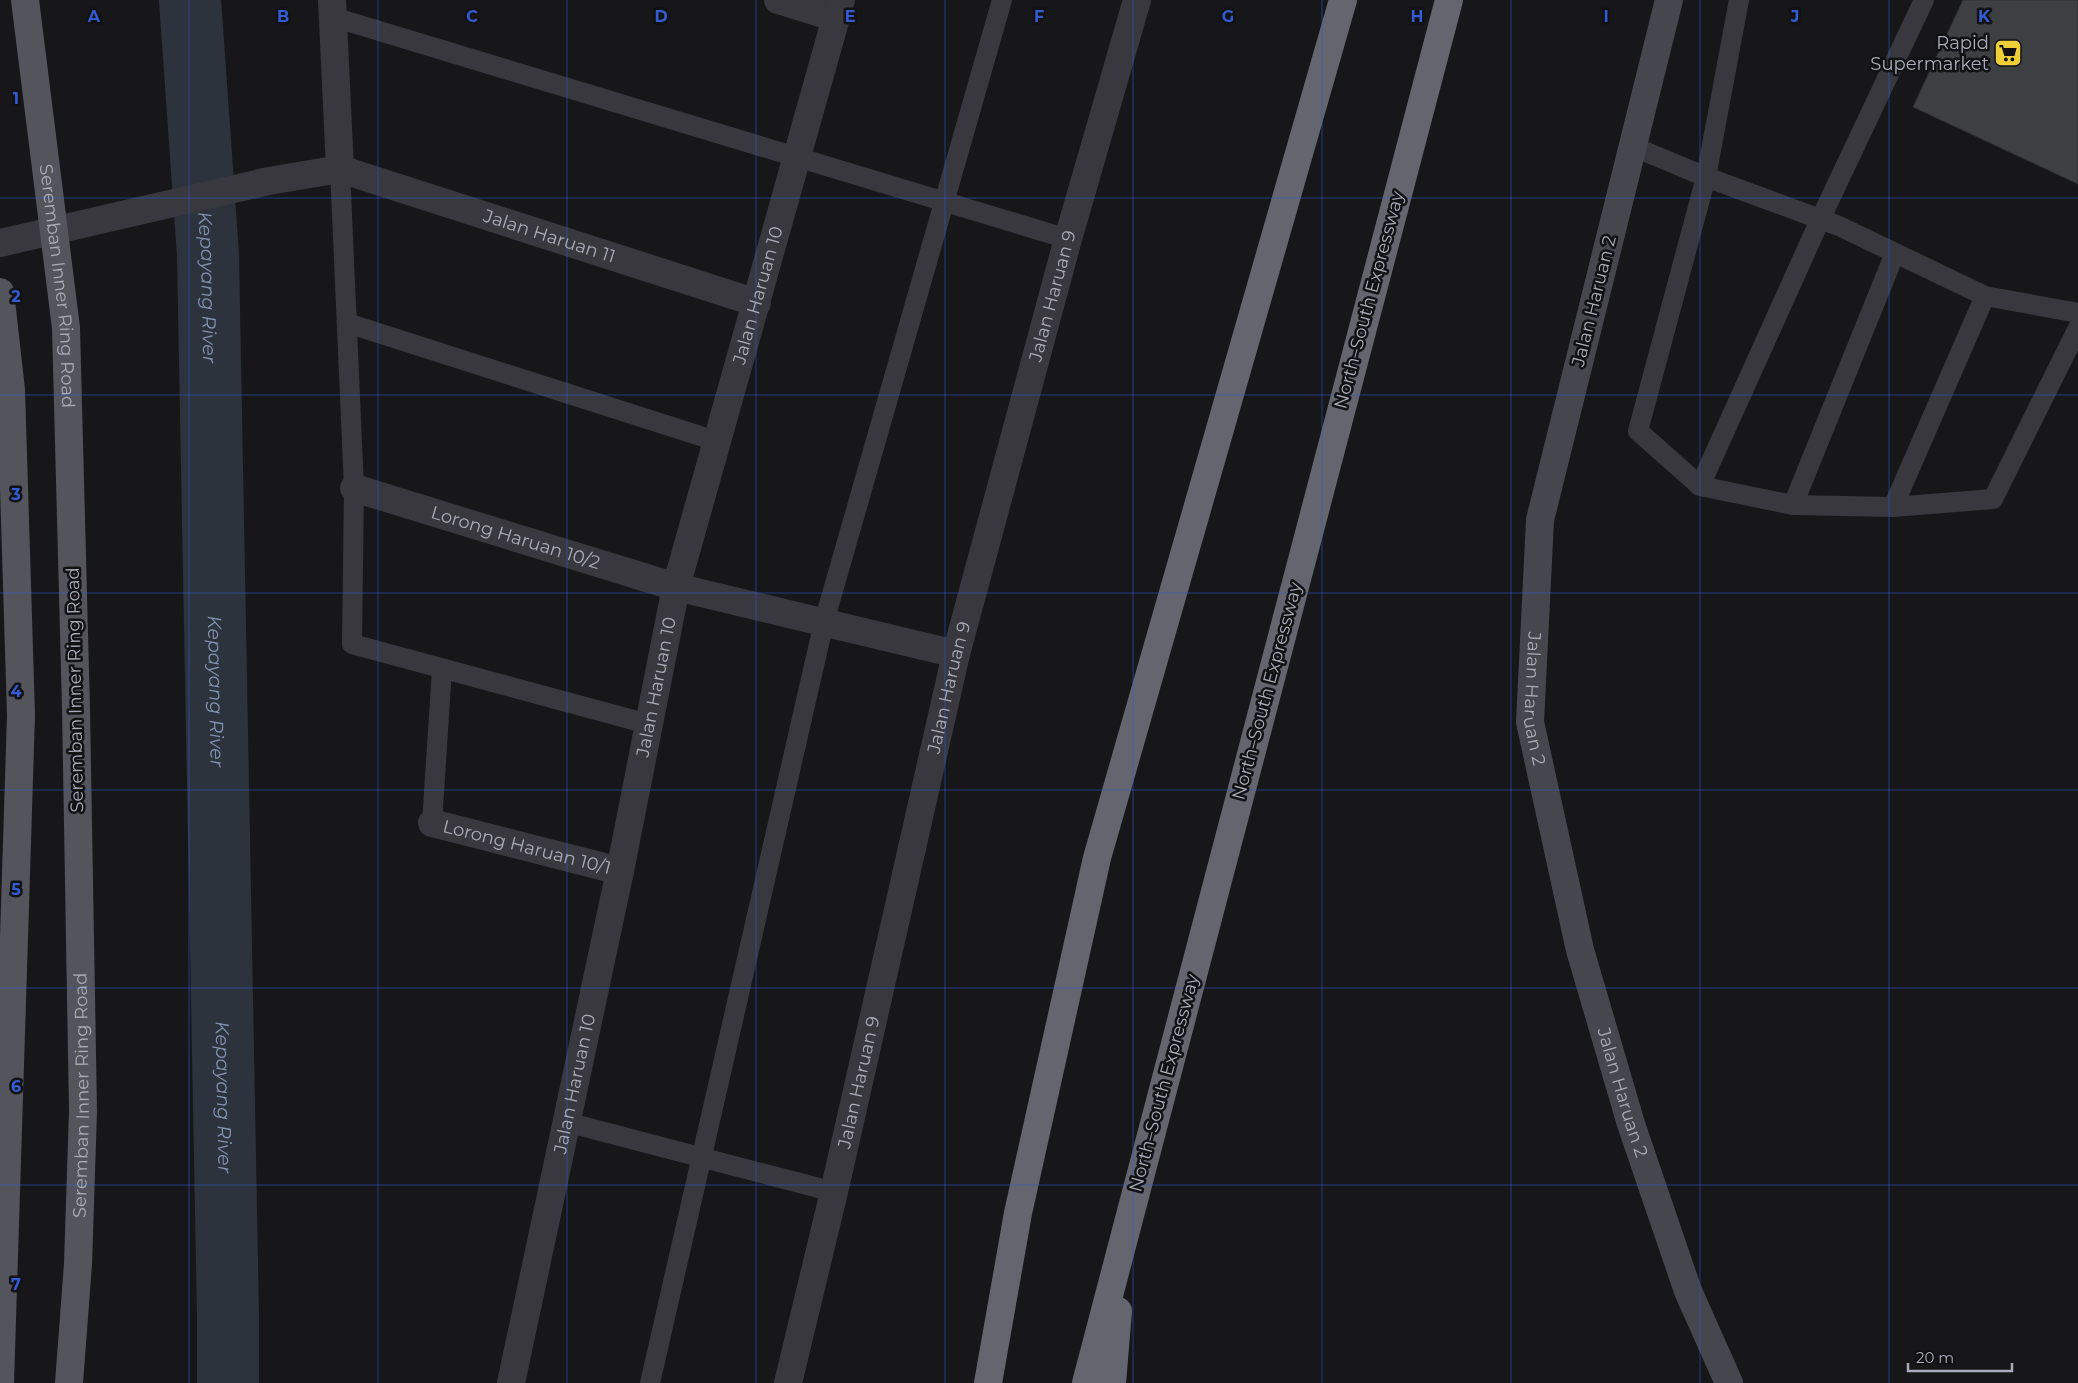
<svg xmlns="http://www.w3.org/2000/svg" width="2078" height="1383" font-family="Montserrat,sans-serif">
  <rect width="100%" height="100%" fill="#171719"/>
  <g fill="none" stroke-linecap="round" stroke-linejoin="round">
    <path stroke="#2d333d" stroke-width="62" id="s1" d="M 190,0 L 208,255 L 228,1317 L 228,1383"/>
  </g>
  <path fill="#3e3f43" stroke="#313135" d="M 1963,0 L 2078,0 L 2078,184 L 1913,107 Z"/>
  <g fill="none" stroke-linecap="round" stroke-linejoin="round">
    <g stroke="#38383e" stroke-width="20">
      <path d="M 1739,0 L 1706,177 L 1638,431 L 1700,486 L 1793,505 L 1893,507 L 1993,499 L 2078,328"/>
      <path d="M 333,17 L 1068,239"/>
      <path d="M 1632,146 L 1706,177 L 1839,226 L 1985,296 L 2078,313"/>
      <path d="M 340,169 L 354,488 L 352,644 L 648,724"/>
      <path d="M 347,323 L 716,441"/>
      <path d="M 1700,486 L 1820,220 L 1924,0"/>
      <path d="M 1793,505 L 1895,253"/>
      <path d="M 1893,507 L 1985,296"/>
      <path d="M 432,823 L 442,669"/>
      <path d="M 566,1122 L 834,1192"/>
      <path d="M 650,1383 L 824,622 L 1002,0"/>
    </g>
    <g stroke="#38383e" stroke-width="28">
      <path d="M 332,0 L 340,169"/>
      <path d="M 778,0 L 836,18"/>
      <path id="s2" d="M 0,243 L 269,181 L 340,169 L 757,303"/>
      <path id="s3" d="M 354,488 L 676,587 L 956,654"/>
      <path id="s4" d="M 432,823 L 620,871"/>
      <path id="s5" d="M 511,1383 L 620,871 L 676,587 L 841,0"/>
      <path id="s6" d="M 788,1383 L 834,1192 L 956,654 L 1068,239 L 1137,0"/>
    </g>
    <path stroke="#46464e" stroke-width="28" id="s7" d="M 1669,0 L 1540,520 L 1530,722 L 1580,950 L 1631,1124 L 1688,1291 L 1729,1383"/>
    <g stroke="#54545d" stroke-width="28">
      <path d="M 0,292 L 11,390 L 21,715 L 0,1383"/>
      <path id="s8" d="M 69,1383 L 78,1264 L 83,1111 L 76,709"/>
    </g>
    <g stroke="#64656f" stroke-width="28">
      <path d="M 988,1383 L 1018,1213 L 1097,858 L 1343,0"/>
      <path d="M 1086,1383 L 1449,0"/>
      <path d="M 1112,1383 L 1118,1311"/>
    </g>
    <path stroke="#54545d" stroke-width="28" id="s9" d="M 25,0 L 66,328 L 76,709"/>
  </g>
  <path fill="none" stroke="#325cd3" stroke-width="1" stroke-opacity="0.55" d="M 189,0 L 189,1383M 378,0 L 378,1383M 567,0 L 567,1383M 756,0 L 756,1383M 945,0 L 945,1383M 1133,0 L 1133,1383M 1322,0 L 1322,1383M 1511,0 L 1511,1383M 1700,0 L 1700,1383M 1889,0 L 1889,1383M 0,198 L 2078,198M 0,395 L 2078,395M 0,593 L 2078,593M 0,790 L 2078,790M 0,988 L 2078,988M 0,1185 L 2078,1185"/>
  <defs>
    <g id="supermarket-square" transform="scale(1.4375)"><rect x="-9" y="-9" width="18" height="18" rx="4" fill="#efcf38" stroke="#121214"/><path d="M-6-5.5h2.5l.6 2H6L4.5 2H-2.5L-4.4-4H-6ZM-1.5 3.2a1.3 1.3 0 1 0 .1 0ZM3 3.2a1.3 1.3 0 1 0 .1 0Z" fill="#111"/></g>
  </defs>
  <g fill-rule="evenodd">
    <use href="#supermarket-square" x="2008" y="53"/>
  </g>
  <g text-anchor="middle" stroke-width="5" stroke-linejoin="round" paint-order="stroke">
    <g font-size="18" fill="#a9abb8" stroke="#121214" text-anchor="end">
      <text x="1989" y="49">Rapid<tspan x="1989" dy="21">Supermarket</tspan></text>
    </g>
    <g font-size="18" fill="#a9abb8" stroke="#121214">
      <text dy="6" stroke="none"><textPath href="#s2" startOffset="568">Jalan Haruan 11</textPath></text>
      <text dy="6" stroke="none"><textPath href="#s9" startOffset="288">Seremban Inner Ring Road</textPath></text>
      <text dy="6" stroke="none"><textPath href="#s5" startOffset="1116">Jalan Haruan 10</textPath></text>
      <text dy="6" stroke="none"><textPath href="#s6" startOffset="1119">Jalan Haruan 9</textPath></text>
      <text transform="translate(1369 300) rotate(-75)" y="6">North–South Expressway</text>
      <text transform="translate(1594 301) rotate(-76)" y="6">Jalan Haruan 2</text>
      <text dy="6" stroke="none"><textPath href="#s3" startOffset="169">Lorong Haruan 10/2</textPath></text>
      <text dy="6" stroke="none"><textPath href="#s5" startOffset="711">Jalan Haruan 10</textPath></text>
      <text dy="6" stroke="none"><textPath href="#s6" startOffset="714">Jalan Haruan 9</textPath></text>
      <text transform="translate(75 690) rotate(-91)" y="6">Seremban Inner Ring Road</text>
      <text transform="translate(1267 691) rotate(-75)" y="6">North–South Expressway</text>
      <text dy="6" stroke="none"><textPath href="#s7" startOffset="715">Jalan Haruan 2</textPath></text>
      <text dy="6" stroke="none"><textPath href="#s4" startOffset="98">Lorong Haruan 10/1</textPath></text>
      <text dy="6" stroke="none"><textPath href="#s5" startOffset="306">Jalan Haruan 10</textPath></text>
      <text dy="6" stroke="none"><textPath href="#s6" startOffset="309">Jalan Haruan 9</textPath></text>
      <text transform="translate(1164 1083) rotate(-75)" y="6">North–South Expressway</text>
      <text dy="6" stroke="none"><textPath href="#s7" startOffset="1120">Jalan Haruan 2</textPath></text>
      <text dy="6" stroke="none"><textPath href="#s8" startOffset="288">Seremban Inner Ring Road</textPath></text>
    </g>
    <g font-size="19" font-style="italic" fill="#8193b3" stroke="#121214">
      <text dy="7" stroke="none"><textPath href="#s1" startOffset="288">Kepayang River</textPath></text>
      <text dy="7" stroke="none"><textPath href="#s1" startOffset="692">Kepayang River</textPath></text>
      <text dy="7" stroke="none"><textPath href="#s1" startOffset="1098">Kepayang River</textPath></text>
    </g>
  </g>
  <g font-size="16" text-anchor="middle" font-weight="bold" fill="#325cd3" stroke="#121214" stroke-width="5" stroke-linejoin="round" paint-order="stroke">
    <text x="94" y="22">A</text>
    <text x="283" y="22">B</text>
    <text x="472" y="22">C</text>
    <text x="661" y="22">D</text>
    <text x="850" y="22">E</text>
    <text x="1039" y="22">F</text>
    <text x="1228" y="22">G</text>
    <text x="1417" y="22">H</text>
    <text x="1606" y="22">I</text>
    <text x="1795" y="22">J</text>
    <text x="1984" y="22">K</text>
    <text x="16" y="104">1</text>
    <text x="16" y="302">2</text>
    <text x="16" y="500">3</text>
    <text x="16" y="697">4</text>
    <text x="16" y="895">5</text>
    <text x="16" y="1092">6</text>
    <text x="16" y="1290">7</text>
  </g>
  <path d="M1908 1363v8h104v-8" fill="none" stroke="#a9abb8" stroke-width="2.5"/>
  <text x="1916" y="1363" font-size="15" fill="#a9abb8" stroke="#121214" stroke-width="4" paint-order="stroke">20 m</text>
</svg>
